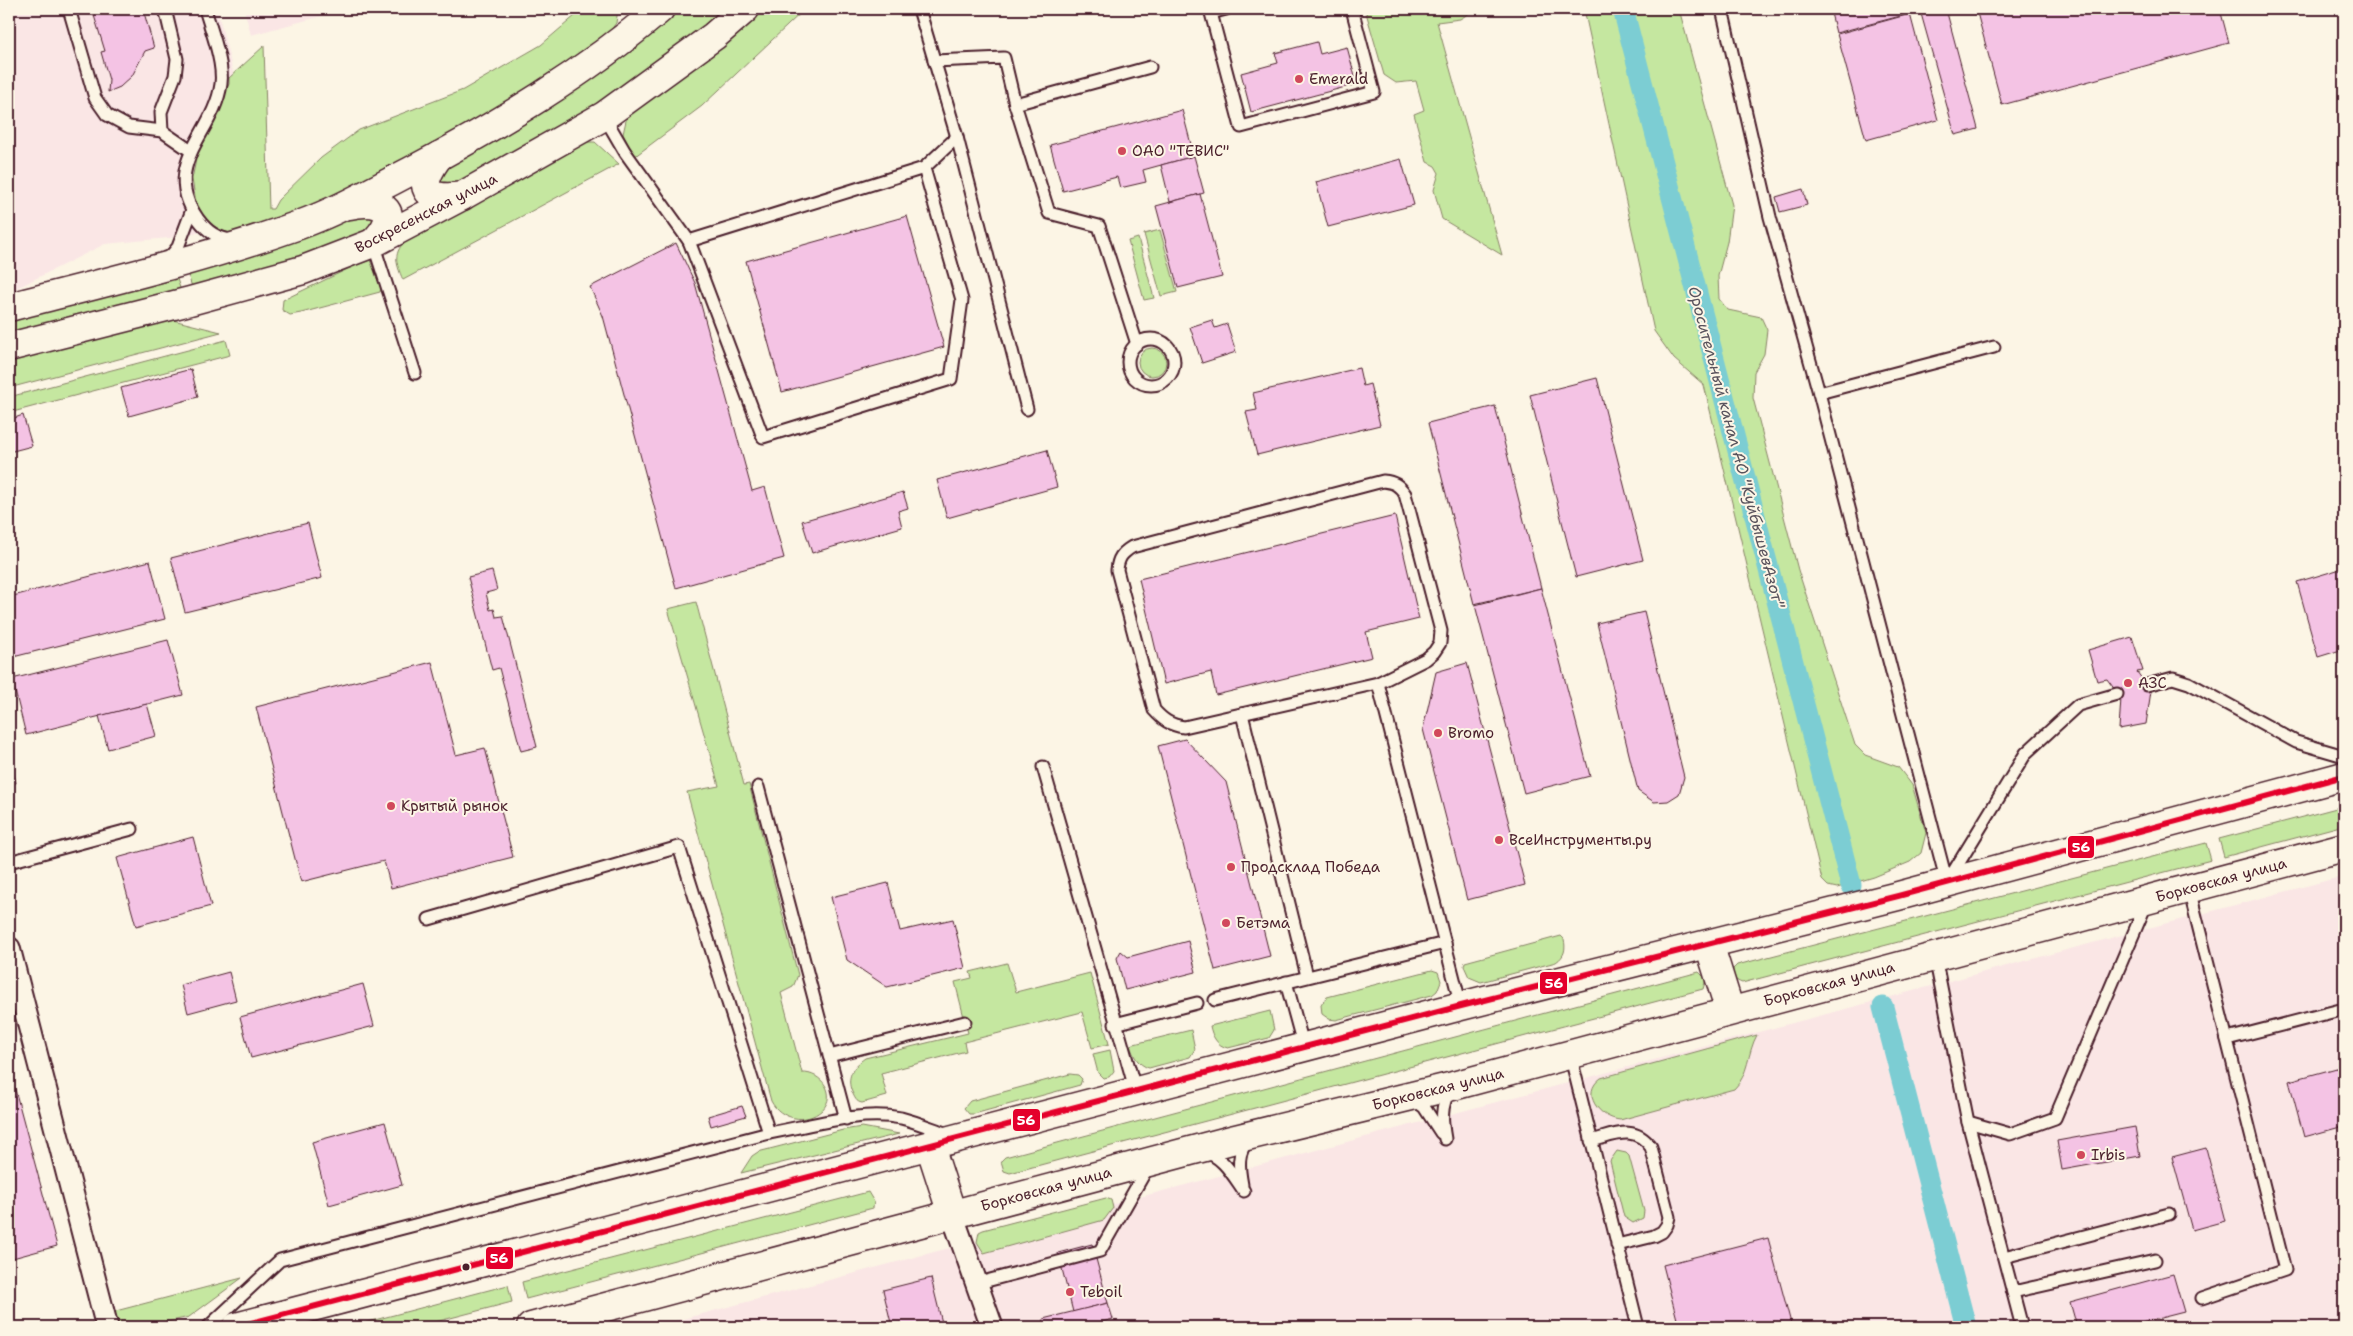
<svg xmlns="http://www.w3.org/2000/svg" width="2353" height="1336" font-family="'Shantell Sans',sans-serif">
  <rect width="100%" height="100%" fill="#fcf5e5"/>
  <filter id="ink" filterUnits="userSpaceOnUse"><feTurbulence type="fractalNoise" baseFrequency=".02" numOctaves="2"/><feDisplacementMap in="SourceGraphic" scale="10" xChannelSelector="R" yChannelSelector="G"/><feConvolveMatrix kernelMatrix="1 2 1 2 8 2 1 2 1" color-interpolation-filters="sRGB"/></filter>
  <g filter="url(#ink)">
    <g fill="#fae6e5">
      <path d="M 9,9 L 217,9 L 269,213 L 179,237 L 105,244 L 9,292 Z"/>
      <path d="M 244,9 L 348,9 L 251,35 Z"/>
      <path d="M 2344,876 L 2344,1327 L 653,1327 Z"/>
    </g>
    <g fill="#c5e7a0" stroke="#888366">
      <path d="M 583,9 L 618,9 L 616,23 L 611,30 L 523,94 L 405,162 L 295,215 L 233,234 L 218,230 L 208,222 L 200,212 L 196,203 L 192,179 L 198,150 L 229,84 L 229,78 L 264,46 L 269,209 L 273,209 L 278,200 L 321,158 L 359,130 L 463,90 L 541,45 Z"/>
      <path d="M 675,9 L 727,9 L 621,90 L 457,188 L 440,187 L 437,173 L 612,58 Z"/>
      <path d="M 761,9 L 805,9 L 702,106 L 634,157 L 623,134 L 627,116 Z"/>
      <path d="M 1365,9 L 1476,9 L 1460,19 L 1437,22 L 1502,255 L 1442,219 L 1434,190 L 1439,173 L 1435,166 L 1427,162 L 1414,114 L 1424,110 L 1416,81 L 1396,83 L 1384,75 Z"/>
      <path d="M 1584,9 L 1679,9 L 1732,205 L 1727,242 L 1718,276 L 1719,299 L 1728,310 L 1761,317 L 1767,330 L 1764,354 L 1754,372 L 1753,398 L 1798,570 L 1855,745 L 1865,755 L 1898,767 L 1912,785 L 1926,833 L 1921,853 L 1910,862 L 1874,877 L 1837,888 L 1828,886 L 1822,880 L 1704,385 L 1674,359 L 1654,331 Z"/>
      <path d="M 587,142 L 595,142 L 619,164 L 403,280 C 395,261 393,254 407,238 Z"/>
      <path d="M 357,212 L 375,215 L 377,225 L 330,249 L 192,287 L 186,269 Z"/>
      <path d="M 1160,230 L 1177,292 L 1161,296 L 1144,234 Z"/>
      <path d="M 1138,238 L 1154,298 L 1144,300 L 1128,241 Z"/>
      <path d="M 370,260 L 381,288 L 380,292 L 301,313 L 290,315 L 282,310 L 283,300 L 354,266 Z"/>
      <path d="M 175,273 L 181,291 L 9,335 L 9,316 Z"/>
      <path d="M 165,318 L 221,332 L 9,388 L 9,359 Z"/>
      <path d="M 226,340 L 230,355 L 9,413 L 9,397 Z"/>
      <circle cx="1152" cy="362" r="14"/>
      <path d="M 696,602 L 744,785 L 749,784 L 798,975 L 793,987 L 781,993 L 802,1073 C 821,1072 838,1094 822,1110 C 806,1125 780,1119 771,1101 L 687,792 L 719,786 L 668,609 Z"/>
      <path d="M 2344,806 L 2344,825 L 2224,857 L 2219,839 Z"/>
      <path d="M 2206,843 L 2211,860 L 1742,983 C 1734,980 1732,977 1733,969 L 1737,965 Z"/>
      <path d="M 1561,936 L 1564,939 C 1566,949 1565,956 1556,962 L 1481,982 L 1469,977 L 1464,966 L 1465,962 Z"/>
      <path d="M 1007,963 L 1016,992 L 1090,973 L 1109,1044 L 1092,1048 L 1082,1012 L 964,1042 L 966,1051 L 881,1073 L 887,1096 L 862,1103 C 856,1102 855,1098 852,1092 C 846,1078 852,1067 865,1058 L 968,1033 L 955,982 L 972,978 L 970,972 Z"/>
      <path d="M 1432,970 L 1438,972 L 1441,981 L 1437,991 L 1432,995 L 1336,1020 L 1329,1019 L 1322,1014 L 1321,1005 L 1327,997 Z"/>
      <path d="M 1699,972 L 1706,979 L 1703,989 L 1010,1173 L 1004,1171 L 1001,1161 L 1005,1157 Z"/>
      <path d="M 1270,1011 L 1274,1030 L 1269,1038 L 1228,1048 C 1217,1046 1212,1036 1210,1026 Z"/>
      <path d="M 1191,1030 L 1195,1049 L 1190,1057 L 1149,1068 C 1138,1065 1133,1055 1130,1045 Z"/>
      <path d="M 1757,1035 C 1747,1053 1749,1075 1734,1089 L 1620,1120 C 1599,1118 1580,1093 1601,1078 Z"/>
      <path d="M 1110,1050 L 1114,1071 L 1109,1077 L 1103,1078 L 1098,1073 L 1093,1054 Z"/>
      <path d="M 1070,1074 L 1078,1075 L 1082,1079 L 1080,1085 L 974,1114 L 969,1114 L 964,1108 L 970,1101 Z"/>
      <path d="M 862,1127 L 899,1134 L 741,1173 L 752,1156 L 758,1152 L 843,1130 Z"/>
      <path d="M 1617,1151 L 1626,1153 L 1629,1156 L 1644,1211 L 1643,1218 L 1633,1223 L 1624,1217 L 1610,1161 Z"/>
      <path d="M 868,1192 L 874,1202 L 873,1208 L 526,1299 L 522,1282 Z"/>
      <path d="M 1106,1198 L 1111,1200 L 1113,1208 L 1104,1220 L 984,1253 L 977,1242 L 979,1232 L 983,1230 Z"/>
      <path d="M 242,1278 L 189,1317 L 146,1327 L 125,1327 L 116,1322 L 112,1312 Z"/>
      <path d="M 508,1285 L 512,1302 L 416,1327 L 348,1327 Z"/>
    </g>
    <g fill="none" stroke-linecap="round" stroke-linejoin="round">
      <g stroke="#7ccdd3" stroke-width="21">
        <path d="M 1623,9 L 1851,885"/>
        <path d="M 1883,1007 L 1966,1327"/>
      </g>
    </g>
    <g fill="#f4c3e4" stroke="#4a1f2b">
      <path d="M 92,9 L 143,9 L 154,48 L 145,51 L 132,76 L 120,87 L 108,92 L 109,80 L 101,52 L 105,51 Z"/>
      <path d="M 1830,9 L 1927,9 L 1836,33 Z"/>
      <path d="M 1927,9 L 1946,9 L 1978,129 L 1955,135 L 1920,10 Z"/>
      <path d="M 1976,9 L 2220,9 L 2229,43 L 2002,105 Z"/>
      <path d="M 1910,14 L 1938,120 L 1866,140 L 1837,34 Z"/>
      <path d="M 1317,42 L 1320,54 L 1347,47 L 1357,84 L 1251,112 L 1241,73 L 1278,63 L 1275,53 Z"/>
      <path d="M 1182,110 L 1194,156 L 1143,170 L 1146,182 L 1120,188 L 1117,177 L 1063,191 L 1050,145 Z"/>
      <path d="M 1194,156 L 1204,193 L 1170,202 L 1161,165 Z"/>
      <path d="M 1401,159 L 1414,205 L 1328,227 L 1316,182 Z"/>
      <path d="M 1803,189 L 1807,205 L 1780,212 L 1776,197 Z"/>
      <path d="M 1200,194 L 1222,277 L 1178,288 L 1156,206 Z"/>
      <path d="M 907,216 L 944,347 L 782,392 L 746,261 Z"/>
      <path d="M 676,243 L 695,283 L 752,491 L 765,487 L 784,558 L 676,588 L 603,316 L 590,287 Z"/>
      <path d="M 1212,320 L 1215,328 L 1227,324 L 1236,352 L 1202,363 L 1190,327 Z"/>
      <path d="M 1359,368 L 1363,386 L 1370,384 L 1380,425 L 1257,455 L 1246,412 L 1257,410 L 1253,393 Z"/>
      <path d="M 191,369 L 198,397 L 129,416 L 121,388 Z"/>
      <path d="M 1597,378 L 1643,560 L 1576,577 L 1530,395 Z"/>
      <path d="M 1495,406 L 1541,588 L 1474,604 L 1428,423 Z"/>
      <path d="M 23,415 L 32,446 L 9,452 L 9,420 Z"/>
      <path d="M 1047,450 L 1057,487 L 947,518 L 937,480 Z"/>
      <path d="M 903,492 L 908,508 L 898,511 L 902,527 L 812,553 L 802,521 Z"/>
      <path d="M 1395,516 L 1419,619 L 1366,632 L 1372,657 L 1216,695 L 1211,672 L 1164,684 L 1139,579 Z"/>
      <path d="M 308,523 L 322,578 L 185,612 L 171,558 Z"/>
      <path d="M 150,561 L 165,619 L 13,657 L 9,640 L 9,597 Z"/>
      <path d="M 2344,568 L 2344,649 L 2318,657 L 2297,582 Z"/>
      <path d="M 492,571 L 497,590 L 486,593 L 490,610 L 494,609 L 496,617 L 503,616 L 537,747 L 521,751 L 499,668 L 492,670 L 468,577 Z"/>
      <path d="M 1541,588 L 1590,776 L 1524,793 L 1475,605 Z"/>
      <path d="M 1644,612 L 1684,777 L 1679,794 L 1668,801 L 1654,802 L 1638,791 L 1597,623 Z"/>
      <path d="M 2132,637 L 2143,671 L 2137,672 L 2151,691 L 2146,724 L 2119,729 L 2121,698 L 2107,679 L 2097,681 L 2088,650 Z"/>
      <path d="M 168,640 L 183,695 L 26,735 L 12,679 Z"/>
      <path d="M 432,662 L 456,755 L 485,748 L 513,857 L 391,888 L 384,861 L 301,882 L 256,707 Z"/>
      <path d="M 1467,663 L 1525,885 L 1467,900 L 1423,729 L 1436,672 Z"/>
      <path d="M 147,704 L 156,736 L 108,749 L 99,716 Z"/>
      <path d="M 1185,739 L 1226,782 L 1270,956 L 1215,970 L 1158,746 Z"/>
      <path d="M 9,754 L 16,783 L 9,784 Z"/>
      <path d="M 193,837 L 211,906 L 136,926 L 117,858 Z"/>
      <path d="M 888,883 L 900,931 L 953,919 L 965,968 L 887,987 L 847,960 L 831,897 Z"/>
      <path d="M 1188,941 L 1196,972 L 1125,990 L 1117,958 L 1121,951 L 1128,957 Z"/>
      <path d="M 229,972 L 236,1000 L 188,1013 L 181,985 Z"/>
      <path d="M 363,984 L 374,1026 L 251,1058 L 240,1017 Z"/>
      <path d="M 2344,1066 L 2344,1126 L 2304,1137 L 2289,1081 Z"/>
      <path d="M 9,1067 L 57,1246 L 9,1259 Z"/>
      <path d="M 742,1106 L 746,1116 L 711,1126 L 708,1116 Z"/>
      <path d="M 385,1122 L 402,1185 L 329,1205 L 312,1142 Z"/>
      <path d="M 2135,1127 L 2140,1156 L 2062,1170 L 2057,1141 Z"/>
      <path d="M 2206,1148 L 2225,1221 L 2192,1230 L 2172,1157 Z"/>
      <path d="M 1768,1238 L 1792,1327 L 1679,1327 L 1663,1265 Z"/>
      <path d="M 1092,1244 L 1108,1303 L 1073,1312 L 1058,1253 Z"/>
      <path d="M 2173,1274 L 2184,1312 L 2125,1327 L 2077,1327 L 2070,1302 Z"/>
      <path d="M 931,1278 L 943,1327 L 892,1327 L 883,1290 Z"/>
      <path d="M 1108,1303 L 1113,1319 L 1085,1327 L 1046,1327 L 1043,1319 Z"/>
    </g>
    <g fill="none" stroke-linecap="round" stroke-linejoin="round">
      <g stroke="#4a1f2b" stroke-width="15">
        <g id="lane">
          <path d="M 69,9 L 95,98 L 107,115 L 129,127 L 162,131 L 191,151"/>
          <path d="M 205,9 C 211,30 224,63 221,84 C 214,135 159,164 198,219 C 207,231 217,239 233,240"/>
          <path d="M 919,9 L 957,137 L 1027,409"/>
          <path d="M 1226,9 L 1211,13 L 1241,127 L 1374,92 L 1352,9"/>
          <path d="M 1722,9 L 1770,217 L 1819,393 L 1947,883"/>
          <path d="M 934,61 L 1004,58 L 1015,104 L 1049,213 L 1099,226 L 1137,344"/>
          <path d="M 1015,104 L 1150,67"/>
          <path d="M 604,116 L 625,152 L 689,241 L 924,168 L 957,137"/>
          <path d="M 162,131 L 161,112 L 175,76 L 177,59 L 165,9"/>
          <path d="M 689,241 L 763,437 L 951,379 L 962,300 L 924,168"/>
          <path d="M 373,243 L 415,373"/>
          <path d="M 168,259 L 178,247 L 192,210"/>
          <circle cx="1151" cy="362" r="23"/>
          <path d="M 1819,393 L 1994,347"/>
          <path d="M 1383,481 C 1394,482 1399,485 1405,494 L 1441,631 L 1440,643 L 1434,652 L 1426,659 L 1378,683 L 1184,727 C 1170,725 1163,720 1154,710 L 1117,570 C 1118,558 1122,553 1132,547 Z"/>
          <path d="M 1378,683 L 1461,1006"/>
          <path d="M 2147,685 L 2173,678 L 2189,683 L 2296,742 L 2344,756"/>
          <path d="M 1242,714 L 1307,976"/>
          <path d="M 1043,767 L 1136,1092"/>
          <path d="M 758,787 L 846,1119"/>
          <path d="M 9,862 L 132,829"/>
          <path d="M 1949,879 L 2026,753 L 2078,705 L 2117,694"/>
          <path d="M 2189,889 L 2285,1270 L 2202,1298"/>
          <path d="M 429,919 L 679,847 L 769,1133"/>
          <path d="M 1935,957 L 1968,1122 L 2022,1327"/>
          <path d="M 1286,982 L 1304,1048"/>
          <path d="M 1215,1000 L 1445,943"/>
          <path d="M 1115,1024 L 1197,1003"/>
          <path d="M 2227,1039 L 2344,1009"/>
          <path d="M 1570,1054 L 1638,1327"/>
          <path d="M 829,1056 L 965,1022"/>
          <path d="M 1412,1098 L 1424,1107 L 1441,1133"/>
          <path d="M 1968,1122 L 2010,1134 L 2055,1118 L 2147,902"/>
          <path d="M 1445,1139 C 1442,1122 1440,1106 1450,1090"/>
          <path d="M 1591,1141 C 1615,1135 1634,1124 1651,1147 L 1669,1217 L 1667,1225 L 1662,1232 L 1654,1236 L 1617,1245"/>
          <path d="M 1203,1152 C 1222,1154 1234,1177 1244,1191"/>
          <path d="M 1242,1185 C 1239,1169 1236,1151 1250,1139"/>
          <path d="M 2004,1257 L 2169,1214"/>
          <path d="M 975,1284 L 1100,1251 L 1149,1165"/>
          <path d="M 2013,1292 L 2155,1260"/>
          <path d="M 208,1327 L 280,1260 L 769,1133 C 811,1126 859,1110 901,1118 C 917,1122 933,1129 948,1134"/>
        </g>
      </g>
      <g stroke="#4a1f2b" stroke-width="25">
        <g id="street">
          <path d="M 9,948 L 107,1327"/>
          <path d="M 952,1214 L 992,1327"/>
        </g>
      </g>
      <g stroke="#4a1f2b" stroke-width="31">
        <g id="secondary">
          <path d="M 439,156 C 416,186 423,202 462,196"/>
          <path d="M 349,205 C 385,197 403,214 373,243"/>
          <path d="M 9,307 C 106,282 204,259 299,225 C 338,211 374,190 411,171 C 498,125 584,74 660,9"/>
          <path d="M 9,347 L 190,301 L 303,270 L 373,243 L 462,196 L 604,116 L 714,36 L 745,9"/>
          <path d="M 1709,944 L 1730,1011"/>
          <path d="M 930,1146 L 952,1214"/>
          <path d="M 236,1327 L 1461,1006 L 1898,896 L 2344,776"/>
          <path d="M 531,1327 L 1235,1139 L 1453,1086 L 2344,847"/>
        </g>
      </g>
      <use href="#lane" stroke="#fcf5e5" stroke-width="11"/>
      <use href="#street" stroke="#fcf5e5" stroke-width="21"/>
      <use href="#secondary" stroke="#fcf5e5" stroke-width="28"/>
      <g stroke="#fcf5e5" stroke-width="10">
        <path id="bus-1" d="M 236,1327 L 1461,1006 L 1898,896 L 2344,776"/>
      </g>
      <use href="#bus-1" stroke="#e4002b" stroke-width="6"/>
    </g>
  </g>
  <g fill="#d1495b" stroke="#fcf5e5" stroke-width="2">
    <circle cx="1299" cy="79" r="5"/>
    <circle cx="1122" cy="151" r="5"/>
    <circle cx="2128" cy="683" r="5"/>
    <circle cx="1438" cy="733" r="5"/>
    <circle cx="391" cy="806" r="5"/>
    <circle cx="1499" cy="840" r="5"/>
    <circle cx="1231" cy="867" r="5"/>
    <circle cx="1226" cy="923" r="5"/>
    <circle cx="2081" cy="1155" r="5"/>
    <circle cx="1070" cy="1292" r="5"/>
  </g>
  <circle fill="#4a1f2b" stroke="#fcf5e5" stroke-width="2" cx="466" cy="1267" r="4.5"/>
  <g text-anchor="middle" stroke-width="4" stroke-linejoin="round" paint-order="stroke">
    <g font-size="15" fill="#4a1f2b" stroke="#fcf5e5" text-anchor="start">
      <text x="1309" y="84">Emerald</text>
      <text x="1132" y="156">ОАО "ТЕВИС"</text>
      <text x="2138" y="688">АЗС</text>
      <text x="1448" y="738">Bromo</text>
      <text x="401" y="811">Крытый рынок</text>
      <text x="1509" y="845">ВсеИнструменты.ру</text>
      <text x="1241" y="872">Продсклад Победа</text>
      <text x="1236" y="928">Бетэма</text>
      <text x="2091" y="1160">Irbis</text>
      <text x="1080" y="1297">Teboil</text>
    </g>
    <g font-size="15" fill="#4a1f2b" stroke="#fcf5e5">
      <text transform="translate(426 213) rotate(-27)" y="5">Воскресенская улица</text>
      <text transform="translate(2221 880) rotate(-15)" y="5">Борковская улица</text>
      <text transform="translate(1829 984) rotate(-15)" y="5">Борковская улица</text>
      <text transform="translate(1438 1089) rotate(-14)" y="5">Борковская улица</text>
      <text transform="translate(1046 1189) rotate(-15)" y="5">Борковская улица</text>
    </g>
    <g font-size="16" font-style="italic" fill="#59535d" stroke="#fcf5e5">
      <text transform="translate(1737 447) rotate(75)" y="6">Оросительный канал АО "КуйбышевАзот"</text>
    </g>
  </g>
  <g stroke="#fcf5e5" stroke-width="2">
    <rect x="2067" y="835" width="28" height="24" rx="5" fill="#e4002b"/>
    <rect x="1539" y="971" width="29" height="24" rx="5" fill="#e4002b"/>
    <rect x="1012" y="1108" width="29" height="24" rx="5" fill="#e4002b"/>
    <rect x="485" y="1246" width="29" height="24" rx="5" fill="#e4002b"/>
  </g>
  <g font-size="14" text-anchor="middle" font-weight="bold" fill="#fff">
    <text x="2081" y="852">56</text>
    <text x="1554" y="988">56</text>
    <text x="1026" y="1125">56</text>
    <text x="499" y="1263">56</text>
  </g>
  <rect width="2353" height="1336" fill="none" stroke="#fcf5e5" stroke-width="30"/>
  <rect x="15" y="15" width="2323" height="1306" fill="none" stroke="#4a1f2b" stroke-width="2" filter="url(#ink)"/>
</svg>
